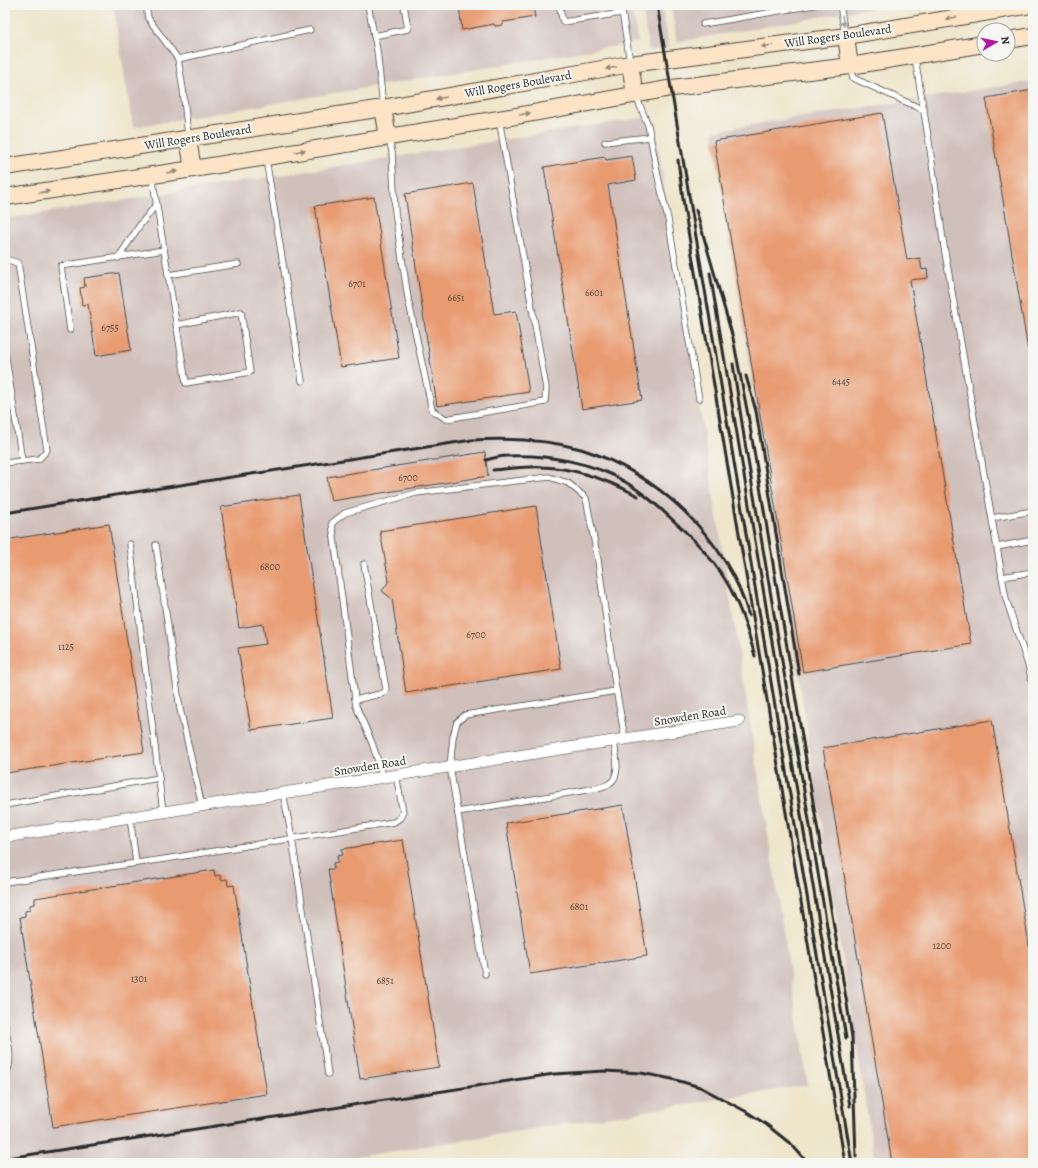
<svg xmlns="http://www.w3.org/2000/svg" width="1038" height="1168" font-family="Alegreya,serif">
  <rect width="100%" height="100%" fill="#f6f6f2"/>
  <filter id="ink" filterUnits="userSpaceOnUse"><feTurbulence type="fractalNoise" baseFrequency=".025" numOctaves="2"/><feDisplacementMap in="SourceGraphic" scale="8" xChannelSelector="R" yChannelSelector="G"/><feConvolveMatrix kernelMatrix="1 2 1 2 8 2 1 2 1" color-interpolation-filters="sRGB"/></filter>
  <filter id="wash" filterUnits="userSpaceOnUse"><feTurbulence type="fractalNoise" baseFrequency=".012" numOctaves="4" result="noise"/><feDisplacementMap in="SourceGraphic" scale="16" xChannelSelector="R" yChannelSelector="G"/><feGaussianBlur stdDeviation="0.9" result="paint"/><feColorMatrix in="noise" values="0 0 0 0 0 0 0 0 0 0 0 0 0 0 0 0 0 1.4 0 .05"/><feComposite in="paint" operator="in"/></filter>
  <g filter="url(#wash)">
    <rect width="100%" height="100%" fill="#eee5ca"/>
    <g fill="#d0c0bc">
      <path d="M 113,5 L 631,5 L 638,42 L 133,127 Z"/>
      <path d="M 642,5 L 662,5 L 669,48 L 649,51 Z"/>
      <path d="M 671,5 L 887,5 L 677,42 Z"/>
      <path d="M 1033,81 L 1033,1163 L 875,1163 L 713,131 Z"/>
      <path d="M 653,116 L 808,1085 L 319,1163 L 5,1163 L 5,219 Z"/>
    </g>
    <g id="blocks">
      <g fill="#e89a70">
        <path d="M 459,5 L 533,5 L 535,17 L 503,22 L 503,25 L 495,26 L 494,24 L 462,30 Z"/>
        <path d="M 1033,90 L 1033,350 L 1028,350 L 986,98 Z"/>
        <path d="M 882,113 L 907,260 L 920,258 L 922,270 L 927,269 L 928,278 L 910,280 L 971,644 L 803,672 L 714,141 Z"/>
        <path d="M 632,156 L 636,180 L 608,185 L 642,400 L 582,409 L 544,167 L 605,157 L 606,160 Z"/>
        <path d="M 473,183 L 494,314 L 516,311 L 529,392 L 437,406 L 405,194 Z"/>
        <path d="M 374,197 L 399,358 L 341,367 L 315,206 Z"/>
        <path d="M 119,273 L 131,350 L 96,356 L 88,304 L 82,305 L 80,288 L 85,287 L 84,278 Z"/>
        <path d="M 485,452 L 488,476 L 331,501 L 327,477 Z"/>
        <path d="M 299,495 L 333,718 L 251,730 L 238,648 L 266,644 L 263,624 L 239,628 L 221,507 Z"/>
        <path d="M 536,506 L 561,669 L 406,693 L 392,599 L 382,591 L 389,581 L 380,531 Z"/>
        <path d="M 109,524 L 144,752 L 6,773 L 5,764 L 5,540 Z"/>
        <path d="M 992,720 L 1033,969 L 1033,1163 L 892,1163 L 823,748 Z"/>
        <path d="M 623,805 L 647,956 L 530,974 L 506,823 Z"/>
        <path d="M 403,840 L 439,1067 L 360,1079 L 328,869 L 334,869 L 333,863 L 338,862 L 337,856 L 343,855 L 342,849 Z"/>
        <path d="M 214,870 L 215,876 L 220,875 L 221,880 L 227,879 L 228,886 L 234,885 L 267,1094 L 53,1127 L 20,917 L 25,916 L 25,911 L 30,910 L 30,905 L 35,904 L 35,898 Z"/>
      </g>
    </g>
  </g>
  <g filter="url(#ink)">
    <use href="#blocks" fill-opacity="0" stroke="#484743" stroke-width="1"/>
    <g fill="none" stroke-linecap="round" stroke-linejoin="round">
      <g stroke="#484743" stroke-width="7">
        <g id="service">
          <path d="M 146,5 L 148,18 L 178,59"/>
          <path d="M 368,5 L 377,50 L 383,106"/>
          <path d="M 559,5 L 563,22 L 622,13"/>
          <path d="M 621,5 L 630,62"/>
          <path d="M 840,5 L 845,34"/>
          <path d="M 703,24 L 814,5"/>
          <path d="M 374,36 L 408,29 L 404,5"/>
          <path d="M 915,58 L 929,142 L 944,247 L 1006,599 L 1029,668 L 1033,667"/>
          <path d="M 851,68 L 853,78 L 924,110"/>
          <path d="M 636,96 L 648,125 L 658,177 L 668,219 L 699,399"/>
          <path d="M 188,136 L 183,89 L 178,59 L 310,30"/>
          <path d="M 389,139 L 392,152 L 395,212 L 408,298 L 432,410 L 446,419 L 545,402 L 546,388 L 499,119"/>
          <path d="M 605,142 L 650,137"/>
          <path d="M 266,159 L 302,381"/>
          <path d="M 152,176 L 186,383 L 250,372 L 241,312 L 176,325"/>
          <path d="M 118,258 L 140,225 L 156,205"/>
          <path d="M 5,259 L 18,263 L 47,450 L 39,459 L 5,463"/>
          <path d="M 168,275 L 238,264"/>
          <path d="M 70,330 L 61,266 L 164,250"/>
          <path d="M 5,352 L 22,461"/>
          <path d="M 992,518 L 1033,511"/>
          <path d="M 130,544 L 163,812"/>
          <path d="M 156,545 L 180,709 L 202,806"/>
          <path d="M 997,547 L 1033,540"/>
          <path d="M 1002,577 L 1033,572"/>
          <path d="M 1029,668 L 1033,688"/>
          <path d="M 355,700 L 384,693 L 386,689 L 364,564"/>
          <path d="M 382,778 L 380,767 L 372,743 L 356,706 L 332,523 L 345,513 L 416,493 L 549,477 L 568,483 L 586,498 L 598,560 L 615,683 L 625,739"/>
          <path d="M 283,793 L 292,838 L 328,1074"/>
          <path d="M 5,805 L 159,778"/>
          <path d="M 458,812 L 598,788 C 602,786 607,786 610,783 C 622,775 615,753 614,741"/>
          <path d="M 130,817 L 136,863"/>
          <path d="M 5,882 L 165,859 L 394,822 L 400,818 L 403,812 L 396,775"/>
          <path d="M 485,974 L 450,767 L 453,737 L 457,722 L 465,715 L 616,691"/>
          <path d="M 5,1025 C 8,1042 14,1061 5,1076"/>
        </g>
      </g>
      <g stroke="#484743" stroke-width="12">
        <path id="minor" d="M 5,837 L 739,721"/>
      </g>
      <g stroke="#484743" stroke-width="18">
        <g id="secondary">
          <path d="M 846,36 L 850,66"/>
          <path d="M 1008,40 L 1033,36"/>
          <path d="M 630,64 L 635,95"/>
          <path d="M 383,108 L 388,137"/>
          <path d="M 188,139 L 193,169"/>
          <path d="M 5,167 L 383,108 L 630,64 L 846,36 L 1031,5"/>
          <path d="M 5,197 L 193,169 L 499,119 L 672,88 L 850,66 L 984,44"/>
        </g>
      </g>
      <use href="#service" stroke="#fff" stroke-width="5.5"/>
      <use href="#minor" stroke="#fff" stroke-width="11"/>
      <use href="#secondary" stroke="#fee4c6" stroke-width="16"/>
      <g stroke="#2b2b2b" stroke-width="3">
        <path d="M 657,5 L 852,1163"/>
        <path d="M 678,160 L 684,207 L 845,1163"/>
        <path d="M 696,210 L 733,338 L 748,415 L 847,1004 L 852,1037 L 856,1157"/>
        <path d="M 710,273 L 850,1106"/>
        <path d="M 733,364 L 745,443 L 846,1038"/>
        <path d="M 746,376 L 756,411 L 799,674"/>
        <path d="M 486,460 C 493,458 500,456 507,456 C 545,454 594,462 627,483 C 645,494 660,508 676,523 C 697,542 716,562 730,588 C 740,607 749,634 755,656"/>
        <path d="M 493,470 C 509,469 526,466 542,467 C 577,468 608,480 638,496"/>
        <path d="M 5,513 L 103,497 L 472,440 C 509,438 545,439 581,449 C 657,473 727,538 749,616"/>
        <path d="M 8,1158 L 554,1074 L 605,1071 L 641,1073 L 672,1079 L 700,1087 L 747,1112 L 767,1125 L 792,1145 L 808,1163"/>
      </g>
    </g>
    <defs><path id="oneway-solid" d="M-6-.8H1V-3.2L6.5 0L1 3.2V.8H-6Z"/></defs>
    <g fill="#948878">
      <use href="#oneway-solid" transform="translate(951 18) rotate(170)"/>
      <use href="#oneway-solid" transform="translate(767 46) rotate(173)"/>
      <use href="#oneway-solid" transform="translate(611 68) rotate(170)"/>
      <use href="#oneway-solid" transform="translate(441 98) rotate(170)"/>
      <use href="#oneway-solid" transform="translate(525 114) rotate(-10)"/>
      <use href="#oneway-solid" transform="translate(300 151) rotate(-9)"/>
      <use href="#oneway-solid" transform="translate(172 172) rotate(-9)"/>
      <use href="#oneway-solid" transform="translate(44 192) rotate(-8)"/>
    </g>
    <use fill="#a0a0a0" href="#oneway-solid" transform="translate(843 21) rotate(80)"/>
  </g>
  <g text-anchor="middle" stroke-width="4" stroke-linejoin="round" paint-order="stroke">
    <g font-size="10" fill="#5a473c">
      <text x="357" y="287">6701</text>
      <text x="594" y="296">6601</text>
      <text x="456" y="301">6651</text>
      <text x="110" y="331">6755</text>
      <text x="841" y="385">6445</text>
      <text x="408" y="481">6700</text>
      <text x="270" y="570">6800</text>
      <text x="476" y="638">6700</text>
      <text x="66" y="650">1125</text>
      <text x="579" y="910">6801</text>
      <text x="942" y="949">1200</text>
      <text x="139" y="982">1301</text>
      <text x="385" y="984">6851</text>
    </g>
    <g font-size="12" fill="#2b2b2b" stroke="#f6f6f2">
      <text transform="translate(838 36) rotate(-8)" y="4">Will Rogers Boulevard</text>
      <text transform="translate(518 84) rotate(-10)" y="4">Will Rogers Boulevard</text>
      <text transform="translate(198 137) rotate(-9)" y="4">Will Rogers Boulevard</text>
      <text transform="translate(690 716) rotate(-9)" y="4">Snowden Road</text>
      <text transform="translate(370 766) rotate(-9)" y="4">Snowden Road</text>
    </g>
  </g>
  <rect width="1038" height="1168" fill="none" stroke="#f6f6f2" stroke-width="20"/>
  <g transform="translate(996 42) rotate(81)"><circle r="19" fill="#f6f6f2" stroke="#a5a5a2"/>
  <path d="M0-3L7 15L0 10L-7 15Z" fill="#b5179e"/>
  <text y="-6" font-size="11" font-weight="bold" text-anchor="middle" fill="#2b2b2b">N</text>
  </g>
</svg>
